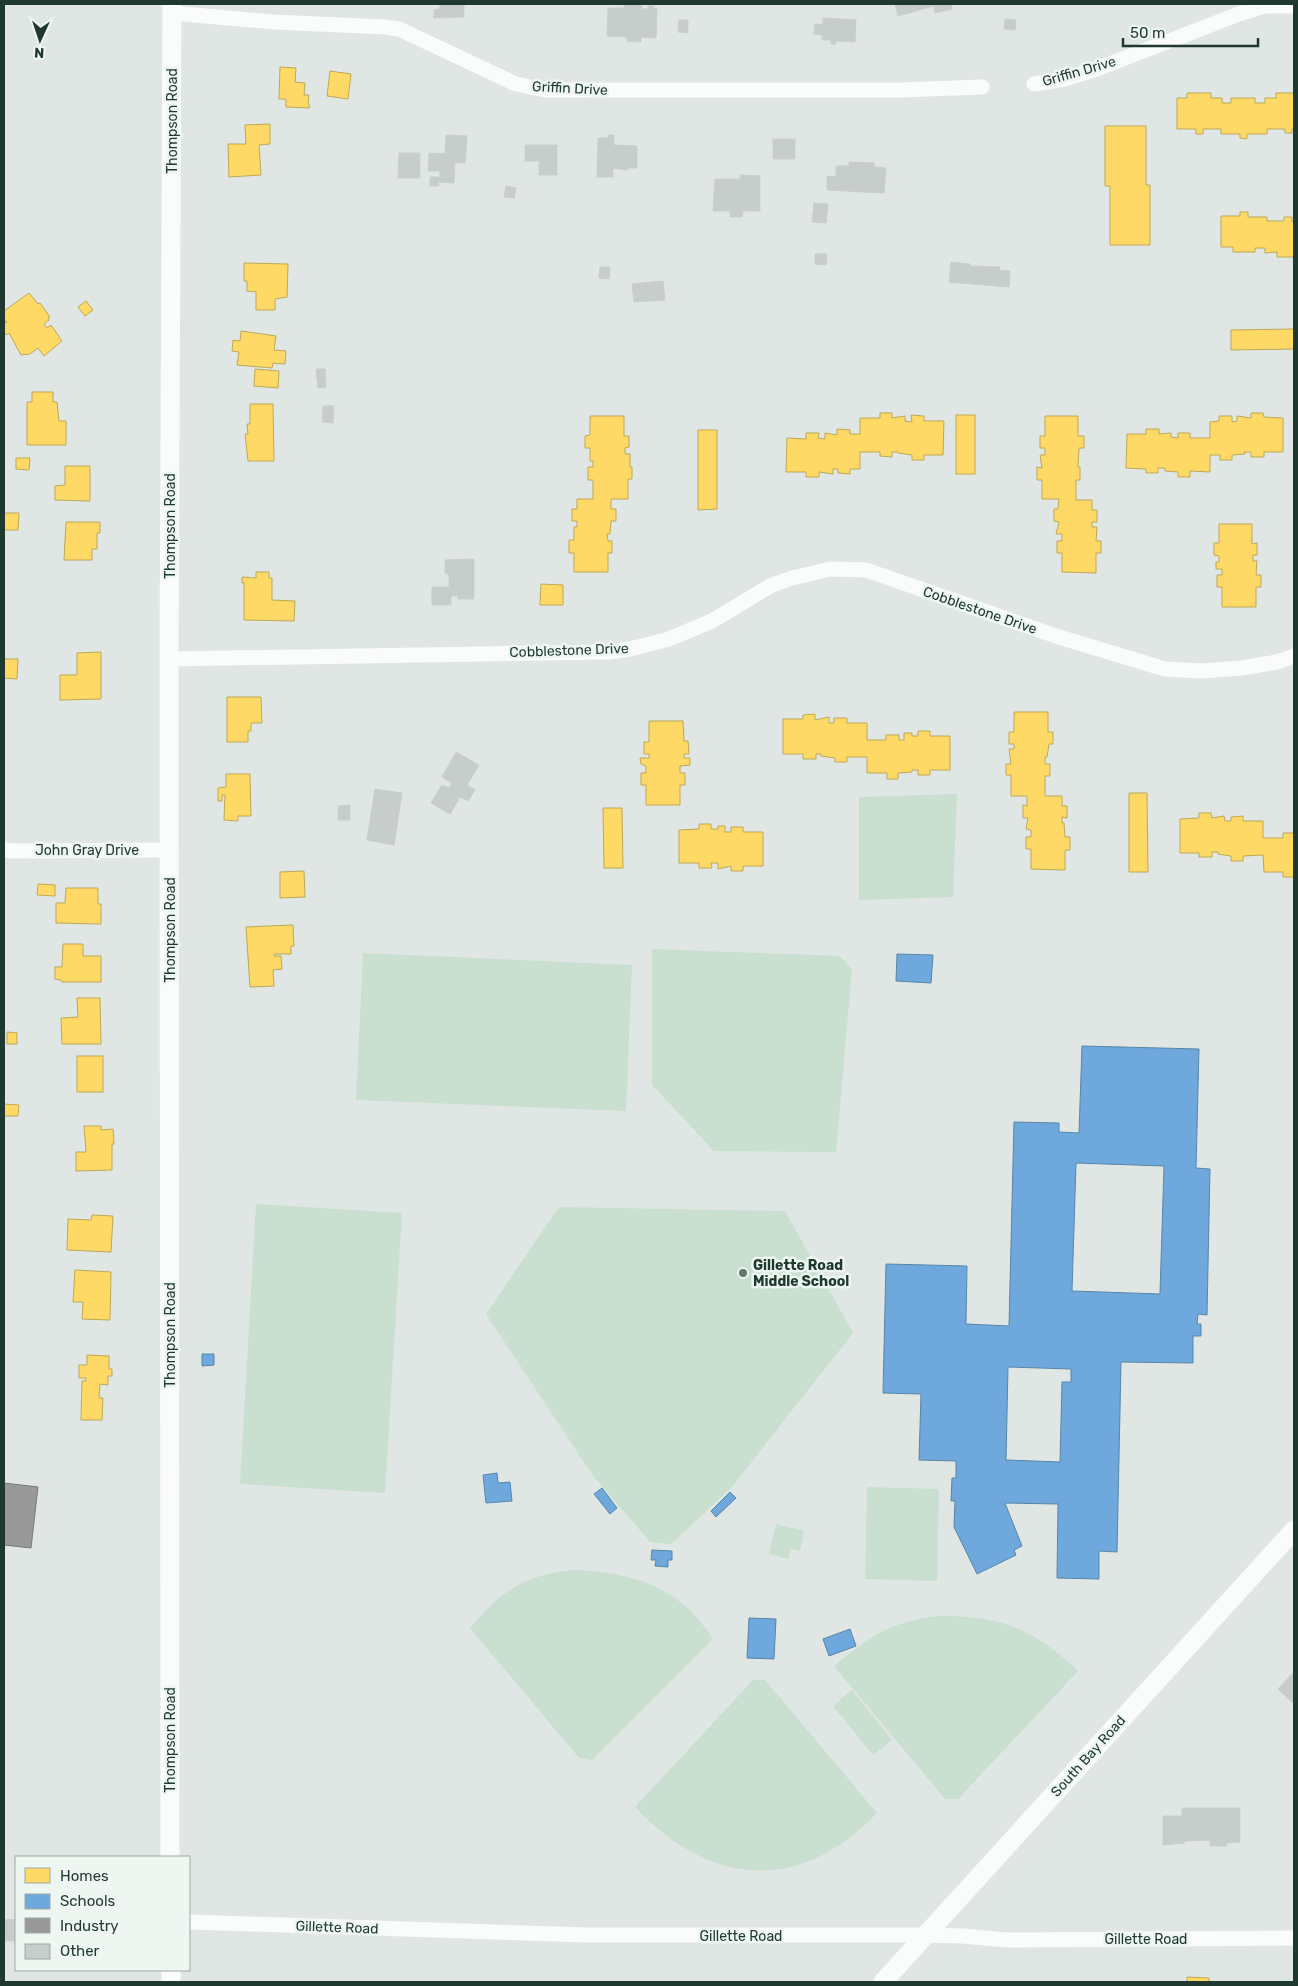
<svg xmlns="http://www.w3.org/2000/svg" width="1298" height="1986" font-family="Rubik,sans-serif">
  <rect width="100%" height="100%" fill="#e0e6e3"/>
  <g fill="#c9dfcf">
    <path d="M 957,794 L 953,897 L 859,900 L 859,797 Z"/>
    <path d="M 652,949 L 840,956 L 852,969 L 836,1152 L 714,1151 L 652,1085 Z"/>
    <path d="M 363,953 L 632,965 L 626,1111 L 356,1100 Z"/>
    <path d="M 256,1204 L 402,1213 L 385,1493 L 240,1484 Z"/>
    <path d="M 559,1207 L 785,1211 L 853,1333 L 731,1488 L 671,1544 L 650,1542 L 593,1476 L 486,1314 Z"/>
    <path d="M 867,1487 L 939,1489 L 937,1581 L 865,1579 Z"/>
    <path d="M 776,1524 L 804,1531 L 800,1551 L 791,1549 L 788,1559 L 769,1554 Z"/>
    <path d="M 574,1570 C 633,1572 680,1587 713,1639 L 592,1760 L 579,1758 L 470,1628 C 503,1590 523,1575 574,1570 Z"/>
    <path d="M 939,1616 C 1001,1615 1033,1629 1078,1671 L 958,1799 L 945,1799 L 834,1666 C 871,1635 890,1622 939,1616 Z"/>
    <path d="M 753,1680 L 765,1680 L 877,1813 C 800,1894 710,1887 635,1807 Z"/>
    <path d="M 852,1690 L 892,1740 L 873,1755 L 833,1706 Z"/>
  </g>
  <g fill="#ffd966" stroke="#bca956">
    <path d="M 280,67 L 296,68 L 295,82 L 305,83 L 304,95 L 309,95 L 308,102 L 310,108 L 286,107 L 286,99 L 279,99 Z"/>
    <path d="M 330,71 L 351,74 L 348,99 L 327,96 Z"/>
    <path d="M 1187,93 L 1211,93 L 1211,98 L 1222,98 L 1222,103 L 1231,103 L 1231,98 L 1255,98 L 1255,103 L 1265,103 L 1265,98 L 1276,98 L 1276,93 L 1294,93 L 1294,129 L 1292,129 L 1292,133 L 1285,133 L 1285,129 L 1267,129 L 1267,134 L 1247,134 L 1247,139 L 1240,138 L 1240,134 L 1221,134 L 1221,129 L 1203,129 L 1203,134 L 1196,134 L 1196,129 L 1177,129 L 1177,98 L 1187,98 Z"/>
    <path d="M 270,124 L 270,144 L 259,145 L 261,175 L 229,177 L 228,144 L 246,144 L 245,125 Z"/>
    <path d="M 1105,126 L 1146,126 L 1146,185 L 1150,185 L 1150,245 L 1110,245 L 1110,186 L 1105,186 Z"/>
    <path d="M 1240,212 L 1248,212 L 1248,217 L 1267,217 L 1267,221 L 1284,221 L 1284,217 L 1292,217 L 1292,222 L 1294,222 L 1294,257 L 1277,257 L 1277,252 L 1265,253 L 1265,248 L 1255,248 L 1255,252 L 1233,252 L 1233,247 L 1221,247 L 1221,216 L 1240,216 Z"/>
    <path d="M 244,263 L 288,264 L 287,297 L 275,299 L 275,310 L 256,310 L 256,292 L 247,291 L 247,281 L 244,281 Z"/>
    <path d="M 29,293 L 38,304 L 40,303 L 50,317 L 48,318 L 49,320 L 44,324 L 47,328 L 51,325 L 62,341 L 44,356 L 38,348 L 30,354 L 21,355 L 9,333 L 6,335 L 4,331 L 4,324 L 7,322 L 4,320 L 4,311 Z"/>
    <path d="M 86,301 L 93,310 L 85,316 L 78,307 Z"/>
    <path d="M 1294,329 L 1294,349 L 1231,350 L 1231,330 Z"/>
    <path d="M 241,331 L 276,336 L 274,350 L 286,351 L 285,364 L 273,363 L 272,368 L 237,365 L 239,352 L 232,351 L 233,340 L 240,341 Z"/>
    <path d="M 255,369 L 279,371 L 278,388 L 254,386 Z"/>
    <path d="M 32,392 L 53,392 L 53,402 L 57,402 L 59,421 L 66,421 L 66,445 L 27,445 L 27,402 L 32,402 Z"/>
    <path d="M 250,404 L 273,404 L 274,461 L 248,461 L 245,434 L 248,434 L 247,424 L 250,424 Z"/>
    <path d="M 880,413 L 892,413 L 892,418 L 905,416 L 905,421 L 912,422 L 911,415 L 924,416 L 924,421 L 944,421 L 943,455 L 924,455 L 924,460 L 912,460 L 912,455 L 898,453 L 898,452 L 892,452 L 892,457 L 880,456 L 880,452 L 860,452 L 860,469 L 850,469 L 850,474 L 838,473 L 838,469 L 833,469 L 833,474 L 819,472 L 819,477 L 806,477 L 806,472 L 786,472 L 787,438 L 806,439 L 806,433 L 819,433 L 818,438 L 825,439 L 825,433 L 837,435 L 837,429 L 850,430 L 850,434 L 860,434 L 860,418 L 880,418 Z"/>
    <path d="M 1251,413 L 1263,413 L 1264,417 L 1283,418 L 1283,452 L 1264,452 L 1264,457 L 1251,457 L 1251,452 L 1244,452 L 1245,454 L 1232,455 L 1232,460 L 1220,460 L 1220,455 L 1210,455 L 1210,472 L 1190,471 L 1190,477 L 1178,477 L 1178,472 L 1165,471 L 1165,468 L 1158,468 L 1158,473 L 1146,473 L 1146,469 L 1126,468 L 1127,434 L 1146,434 L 1146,429 L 1159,429 L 1159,434 L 1171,433 L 1171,437 L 1178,438 L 1178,433 L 1190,433 L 1190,438 L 1210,438 L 1210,422 L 1219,421 L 1219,416 L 1232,416 L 1232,422 L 1237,421 L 1237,416 L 1251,418 Z"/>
    <rect x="956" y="415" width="19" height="59"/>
    <path d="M 590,416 L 624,416 L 624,436 L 629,436 L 629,447 L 625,448 L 625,454 L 630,454 L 630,467 L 632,467 L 632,479 L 628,479 L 628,499 L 611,499 L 611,509 L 616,509 L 616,521 L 611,521 L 610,534 L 607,534 L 608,541 L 612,541 L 612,553 L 608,553 L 608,572 L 574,572 L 574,553 L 569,553 L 569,540 L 574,540 L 574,527 L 577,527 L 577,521 L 572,521 L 572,509 L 577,509 L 577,499 L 593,499 L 593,480 L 588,480 L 588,467 L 593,467 L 593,461 L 590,461 L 590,448 L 585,448 L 585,436 L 590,435 Z"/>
    <path d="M 1045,416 L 1078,416 L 1078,436 L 1084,436 L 1084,448 L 1079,448 L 1078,467 L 1080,467 L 1080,480 L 1076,480 L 1076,500 L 1092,500 L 1092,510 L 1097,510 L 1097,522 L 1092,522 L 1092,527 L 1097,527 L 1096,541 L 1101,541 L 1101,553 L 1096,553 L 1096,573 L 1062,572 L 1062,553 L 1057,553 L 1057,541 L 1062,541 L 1062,534 L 1056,534 L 1059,522 L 1054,521 L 1054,509 L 1058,509 L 1059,499 L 1042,499 L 1042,480 L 1037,480 L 1037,467 L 1042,468 L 1040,455 L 1045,455 L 1045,448 L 1040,448 L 1040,436 L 1045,436 Z"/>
    <path d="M 698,430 L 717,430 L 717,509 L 698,510 Z"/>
    <path d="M 16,458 L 30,458 L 29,470 L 16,469 Z"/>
    <path d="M 65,466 L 90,466 L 90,501 L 55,500 L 55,486 L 65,485 Z"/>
    <path d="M 4,513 L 19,513 L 18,530 L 4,530 Z"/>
    <path d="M 66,522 L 100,522 L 100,533 L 97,533 L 97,549 L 92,549 L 92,560 L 64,560 Z"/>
    <path d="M 1219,524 L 1252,524 L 1252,544 L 1257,543 L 1257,555 L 1253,555 L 1253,561 L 1257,561 L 1256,575 L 1261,575 L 1261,587 L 1256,587 L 1256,607 L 1222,607 L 1222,587 L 1217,587 L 1217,575 L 1222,575 L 1222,569 L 1216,569 L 1216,562 L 1219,562 L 1219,556 L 1214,555 L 1214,543 L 1219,543 Z"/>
    <path d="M 256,572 L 269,572 L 269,578 L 272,578 L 272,600 L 295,601 L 294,621 L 244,620 L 244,583 L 242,583 L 242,577 L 256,578 Z"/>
    <path d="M 541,584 L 563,585 L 563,605 L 540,605 Z"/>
    <path d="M 101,652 L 101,699 L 60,700 L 60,675 L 77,675 L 77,653 Z"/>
    <path d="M 4,659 L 18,659 L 17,679 L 4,678 Z"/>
    <path d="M 227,697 L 261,697 L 262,723 L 251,723 L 251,731 L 248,731 L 248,742 L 227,742 Z"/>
    <path d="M 1014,712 L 1048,712 L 1048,732 L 1053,732 L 1053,744 L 1049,744 L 1047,757 L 1045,757 L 1045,764 L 1050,764 L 1050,776 L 1045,776 L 1045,796 L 1062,796 L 1062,806 L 1067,806 L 1067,818 L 1062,817 L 1062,823 L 1064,823 L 1065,837 L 1070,837 L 1070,850 L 1065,850 L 1065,870 L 1031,869 L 1031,849 L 1026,849 L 1026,837 L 1031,837 L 1031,830 L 1026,829 L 1028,818 L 1023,818 L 1023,805 L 1027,806 L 1027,796 L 1011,796 L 1011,775 L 1006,775 L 1006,764 L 1011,764 L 1009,749 L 1014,749 L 1014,744 L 1009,744 L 1009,732 L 1014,732 Z"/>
    <path d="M 815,714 L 815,720 L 829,717 L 829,723 L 834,723 L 834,718 L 847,718 L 847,723 L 867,723 L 867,740 L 886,740 L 886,735 L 899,735 L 899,740 L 904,740 L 904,733 L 912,733 L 912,736 L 918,736 L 918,731 L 930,731 L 930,736 L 950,736 L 950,770 L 930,770 L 930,775 L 918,775 L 918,770 L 912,770 L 912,772 L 898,773 L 898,779 L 887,779 L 887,773 L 867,773 L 867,757 L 847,757 L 847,762 L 835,762 L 835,758 L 821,756 L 821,754 L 816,754 L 816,759 L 803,759 L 803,754 L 783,754 L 783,719 L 803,719 L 803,715 Z"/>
    <path d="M 649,721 L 683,721 L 684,741 L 688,741 L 689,754 L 684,754 L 684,758 L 690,758 L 690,765 L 680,766 L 680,773 L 685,773 L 685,785 L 680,785 L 680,805 L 646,805 L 646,785 L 641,785 L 641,773 L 646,773 L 646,766 L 641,764 L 640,758 L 649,758 L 649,754 L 644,754 L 644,742 L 649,742 Z"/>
    <path d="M 226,774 L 250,774 L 251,816 L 238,816 L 238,821 L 224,820 L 225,795 L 222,795 L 222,801 L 218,801 L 218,788 L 226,787 Z"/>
    <path d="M 1129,793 L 1147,793 L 1148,872 L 1129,872 Z"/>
    <path d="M 603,808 L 622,808 L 623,868 L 604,868 Z"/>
    <path d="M 1199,813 L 1211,813 L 1212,818 L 1224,816 L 1225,821 L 1231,821 L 1231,817 L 1243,816 L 1243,821 L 1263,821 L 1263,838 L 1283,838 L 1283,833 L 1294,833 L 1294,877 L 1283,877 L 1283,872 L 1264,872 L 1263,855 L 1243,856 L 1243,861 L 1231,861 L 1231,856 L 1218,854 L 1218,852 L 1212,852 L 1212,857 L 1199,857 L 1199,853 L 1180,853 L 1180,819 L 1199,818 Z"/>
    <path d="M 699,824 L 711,824 L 711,829 L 718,829 L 718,826 L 725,826 L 725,832 L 731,832 L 731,827 L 743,827 L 743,832 L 763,832 L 763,866 L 743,866 L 743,871 L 731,871 L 731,866 L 718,869 L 718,863 L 711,863 L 712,868 L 699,868 L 699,863 L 679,863 L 679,830 L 699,829 Z"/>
    <path d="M 304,871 L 305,897 L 280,898 L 280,872 Z"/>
    <path d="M 38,884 L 55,885 L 55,896 L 37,895 Z"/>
    <path d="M 66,888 L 98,888 L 98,904 L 101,904 L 101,924 L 56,923 L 56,903 L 65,903 Z"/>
    <path d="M 293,925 L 294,946 L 291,946 L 291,954 L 274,954 L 274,956 L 281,956 L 282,969 L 273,970 L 274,986 L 250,987 L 246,927 Z"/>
    <path d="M 63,944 L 83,944 L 83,956 L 101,956 L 101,982 L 62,982 L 61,980 L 55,979 L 55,967 L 62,967 Z"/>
    <path d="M 77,998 L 100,998 L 101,1044 L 62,1044 L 61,1018 L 78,1017 Z"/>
    <path d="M 7,1032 L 17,1033 L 17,1044 L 7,1044 Z"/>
    <rect x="77" y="1056" width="26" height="36"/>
    <path d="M 4,1104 L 19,1105 L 18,1116 L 4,1116 Z"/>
    <path d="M 84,1126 L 101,1126 L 101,1130 L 113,1129 L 114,1144 L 112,1144 L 112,1170 L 76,1171 L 76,1152 L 86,1152 Z"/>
    <path d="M 92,1215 L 113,1216 L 111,1252 L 67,1250 L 68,1219 L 91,1220 Z"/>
    <path d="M 75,1270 L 111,1272 L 110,1320 L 82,1319 L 83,1302 L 73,1302 Z"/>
    <path d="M 87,1355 L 109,1356 L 109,1369 L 112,1369 L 112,1376 L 108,1376 L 108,1385 L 100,1384 L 99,1398 L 103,1398 L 102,1420 L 81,1420 L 82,1381 L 86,1381 L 86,1378 L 79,1378 L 79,1365 L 87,1365 Z"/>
    <path d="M 1187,1977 L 1209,1978 L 1209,1982 L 1187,1982 Z"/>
  </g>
  <g fill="#6fa8dc" stroke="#5786a8" fill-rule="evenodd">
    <path d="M 897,954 L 933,955 L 931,983 L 896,981 Z"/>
    <path d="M 1082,1046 L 1199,1049 L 1196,1168 L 1210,1169 L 1207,1315 L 1198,1314 L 1197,1324 L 1201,1324 L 1201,1336 L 1193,1336 L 1193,1363 L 1121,1362 L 1117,1552 L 1099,1551 L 1099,1579 L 1057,1578 L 1058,1504 L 1005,1503 L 1022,1546 L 1014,1550 L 1016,1555 L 977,1574 L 954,1527 L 955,1501 L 951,1501 L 952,1478 L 956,1478 L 956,1461 L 919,1460 L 921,1394 L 883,1393 L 886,1264 L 967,1266 L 966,1324 L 1009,1326 L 1014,1122 L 1059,1123 L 1059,1132 L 1079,1133 ZM 1076,1163 L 1164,1166 L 1160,1294 L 1072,1291 ZM 1008,1367 L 1071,1369 L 1071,1382 L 1062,1382 L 1060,1462 L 1006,1460 Z"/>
    <path d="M 202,1354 L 214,1354 L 214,1365 L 202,1366 Z"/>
    <path d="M 497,1473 L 498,1483 L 510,1482 L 512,1501 L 486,1503 L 483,1475 Z"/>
    <path d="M 602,1488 L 617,1508 L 610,1514 L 594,1494 Z"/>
    <path d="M 730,1492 L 736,1498 L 716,1517 L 711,1511 Z"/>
    <path d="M 652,1550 L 672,1551 L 672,1560 L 668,1560 L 668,1567 L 655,1566 L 656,1560 L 651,1560 Z"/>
    <path d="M 749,1618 L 776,1619 L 774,1659 L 747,1658 Z"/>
    <path d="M 850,1629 L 856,1646 L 829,1656 L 823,1639 Z"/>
  </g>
  <path fill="#999" stroke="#747c7a" d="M 4,1483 L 38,1487 L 31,1548 L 4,1545 Z"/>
  <g fill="#c7cdca" stroke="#c9cfcc">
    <path d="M 440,4 L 464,4 L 464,17 L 434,18 L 434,10 L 440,9 Z"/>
    <path d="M 624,4 L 642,4 L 642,9 L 648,9 L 648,6 L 654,6 L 654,9 L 657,9 L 656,38 L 641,37 L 641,42 L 627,41 L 627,37 L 607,36 L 608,8 L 624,8 Z"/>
    <path d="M 895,4 L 951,4 L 952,9 L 935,13 L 934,6 L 898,16 Z"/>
    <path d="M 823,18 L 856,20 L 855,42 L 836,41 L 836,44 L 831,44 L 831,40 L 822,40 L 822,35 L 814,34 L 815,24 L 823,25 Z"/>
    <path d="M 1005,19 L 1016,20 L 1015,30 L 1004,29 Z"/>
    <path d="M 679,20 L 688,20 L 688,33 L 678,32 Z"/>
    <path d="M 446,135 L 467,136 L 465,163 L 455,162 L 454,183 L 438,182 L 439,186 L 430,186 L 430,177 L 440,177 L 440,171 L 428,171 L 429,153 L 445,154 Z"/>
    <path d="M 608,135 L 614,135 L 614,145 L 637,146 L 637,168 L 628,168 L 628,170 L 613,168 L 613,177 L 597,177 L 598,138 L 608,138 Z"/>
    <rect x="773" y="139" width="22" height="20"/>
    <path d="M 525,145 L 557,145 L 557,175 L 539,175 L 539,161 L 525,161 Z"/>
    <path d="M 399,153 L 420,153 L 420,178 L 398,178 Z"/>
    <path d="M 849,162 L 874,163 L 874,167 L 886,168 L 884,193 L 827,190 L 827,176 L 836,177 L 836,166 L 849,166 Z"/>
    <path d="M 740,175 L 760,176 L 760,211 L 743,211 L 742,217 L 730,217 L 730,211 L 713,211 L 715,179 L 740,179 Z"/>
    <path d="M 506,186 L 516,188 L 514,198 L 504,197 Z"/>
    <path d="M 814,203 L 828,204 L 826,223 L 812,222 Z"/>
    <path d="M 815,254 L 827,254 L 826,265 L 815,264 Z"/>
    <path d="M 951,262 L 970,264 L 970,266 L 1000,267 L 999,270 L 1010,271 L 1009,287 L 949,282 Z"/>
    <path d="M 600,267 L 610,267 L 609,279 L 599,278 Z"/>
    <path d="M 663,281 L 665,300 L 634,302 L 632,284 Z"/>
    <path d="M 316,369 L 325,369 L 326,387 L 318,388 Z"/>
    <path d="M 323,406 L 334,406 L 333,423 L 322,422 Z"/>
    <path d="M 474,559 L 474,599 L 458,599 L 458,596 L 451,596 L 451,605 L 432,605 L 432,587 L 449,587 L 449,574 L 445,573 L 445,560 Z"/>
    <path d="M 456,752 L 479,765 L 467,785 L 475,790 L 468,801 L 460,797 L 450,814 L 431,803 L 442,785 L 449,788 L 452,783 L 442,777 Z"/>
    <path d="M 375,789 L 402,793 L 394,845 L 367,840 Z"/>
    <path d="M 350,805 L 350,820 L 338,820 L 338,806 Z"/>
    <path d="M 1294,1672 L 1294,1704 L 1278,1689 Z"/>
    <path d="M 1182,1808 L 1240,1808 L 1240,1842 L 1226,1843 L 1226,1846 L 1210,1846 L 1210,1840 L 1185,1841 L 1184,1843 L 1163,1845 L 1163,1816 L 1182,1816 Z"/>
    <path d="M 4,1919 L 16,1920 L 16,1941 L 4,1941 Z"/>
  </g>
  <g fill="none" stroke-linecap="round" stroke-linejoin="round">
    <g stroke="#fafbfb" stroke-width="15">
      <path d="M 172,13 L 274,22 L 385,27 L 399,29 L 516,84 L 545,90 L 901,90 L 982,87"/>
      <path d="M 1034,84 L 1064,79 L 1094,70 L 1239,14 L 1264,6 L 1294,6"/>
      <path d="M 169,659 L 610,652 L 630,649 L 669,639 L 712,621 L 770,586 L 792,578 L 830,569 L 866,570 L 1059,637 L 1165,669 L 1201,671 L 1242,668 L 1277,662 L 1294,656"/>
      <path d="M 4,849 L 10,851 L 170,850"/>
      <path d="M 189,1922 L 588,1935 L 925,1935 L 963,1936 L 1006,1940 L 1294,1938"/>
    </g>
    <g stroke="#fafbfb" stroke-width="19">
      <path d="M 170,1857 L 169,659 L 172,4"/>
      <path d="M 171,1970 L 171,1982"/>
      <path d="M 883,1982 L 1294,1530"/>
    </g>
  </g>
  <circle fill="#63756f" stroke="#edf6f1" stroke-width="2" cx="743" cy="1273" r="5"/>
  <g text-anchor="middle" stroke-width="5" stroke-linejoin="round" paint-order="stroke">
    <g font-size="14" fill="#1f3830" stroke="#edf6f1">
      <text transform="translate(1079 71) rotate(-16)" y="5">Griffin Drive</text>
      <text transform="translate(570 88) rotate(3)" y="5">Griffin Drive</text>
      <text transform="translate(172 121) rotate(-90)" y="5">Thompson Road</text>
      <text transform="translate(170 526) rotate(-90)" y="5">Thompson Road</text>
      <text transform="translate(980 610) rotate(19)" y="5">Cobblestone Drive</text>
      <text transform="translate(569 650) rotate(-2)" y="5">Cobblestone Drive</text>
      <text x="87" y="855">John Gray Drive</text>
      <text transform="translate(170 930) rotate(-90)" y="5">Thompson Road</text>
      <text transform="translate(170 1335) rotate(-90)" y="5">Thompson Road</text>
      <text transform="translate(170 1740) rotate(-90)" y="5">Thompson Road</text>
      <text transform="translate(1088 1756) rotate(-48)" y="5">South Bay Road</text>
      <text transform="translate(337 1927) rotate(2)" y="5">Gillette Road</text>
      <text x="741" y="1941">Gillette Road</text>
      <text x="1146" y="1944">Gillette Road</text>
    </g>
    <g font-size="14" font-weight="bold" fill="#1f3830" stroke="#edf6f1" text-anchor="start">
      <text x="753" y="1270">Gillette Road<tspan x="753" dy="16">Middle School</tspan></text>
    </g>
  </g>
  <rect width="1298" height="1986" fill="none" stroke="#1f3830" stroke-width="10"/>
  <rect x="15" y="1856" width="175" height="115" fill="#edf6f1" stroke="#9baaa4"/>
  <rect x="25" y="1868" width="25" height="15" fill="#ffd966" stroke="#9baaa4"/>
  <text x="60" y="1881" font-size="15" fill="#1f3830">Homes</text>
  <rect x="25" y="1894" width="25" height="15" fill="#6fa8dc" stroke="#9baaa4"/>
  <text x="60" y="1906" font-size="15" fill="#1f3830">Schools</text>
  <rect x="25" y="1918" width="25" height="15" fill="#999999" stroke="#9baaa4"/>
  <text x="60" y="1931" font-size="15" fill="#1f3830">Industry</text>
  <rect x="25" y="1944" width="25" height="15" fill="#c7cdca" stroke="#9baaa4"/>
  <text x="60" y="1956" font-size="15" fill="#1f3830">Other</text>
  <g transform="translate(40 40) rotate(183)" stroke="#edf6f1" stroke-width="4" paint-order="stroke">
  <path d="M0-4L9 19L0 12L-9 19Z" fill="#1f3830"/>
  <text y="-8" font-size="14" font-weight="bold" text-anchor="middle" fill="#1f3830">N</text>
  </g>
  <path d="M1123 38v8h135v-8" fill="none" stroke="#1f3830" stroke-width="2.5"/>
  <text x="1130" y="38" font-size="15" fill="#1f3830" stroke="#edf6f1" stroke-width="4" paint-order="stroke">50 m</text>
</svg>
